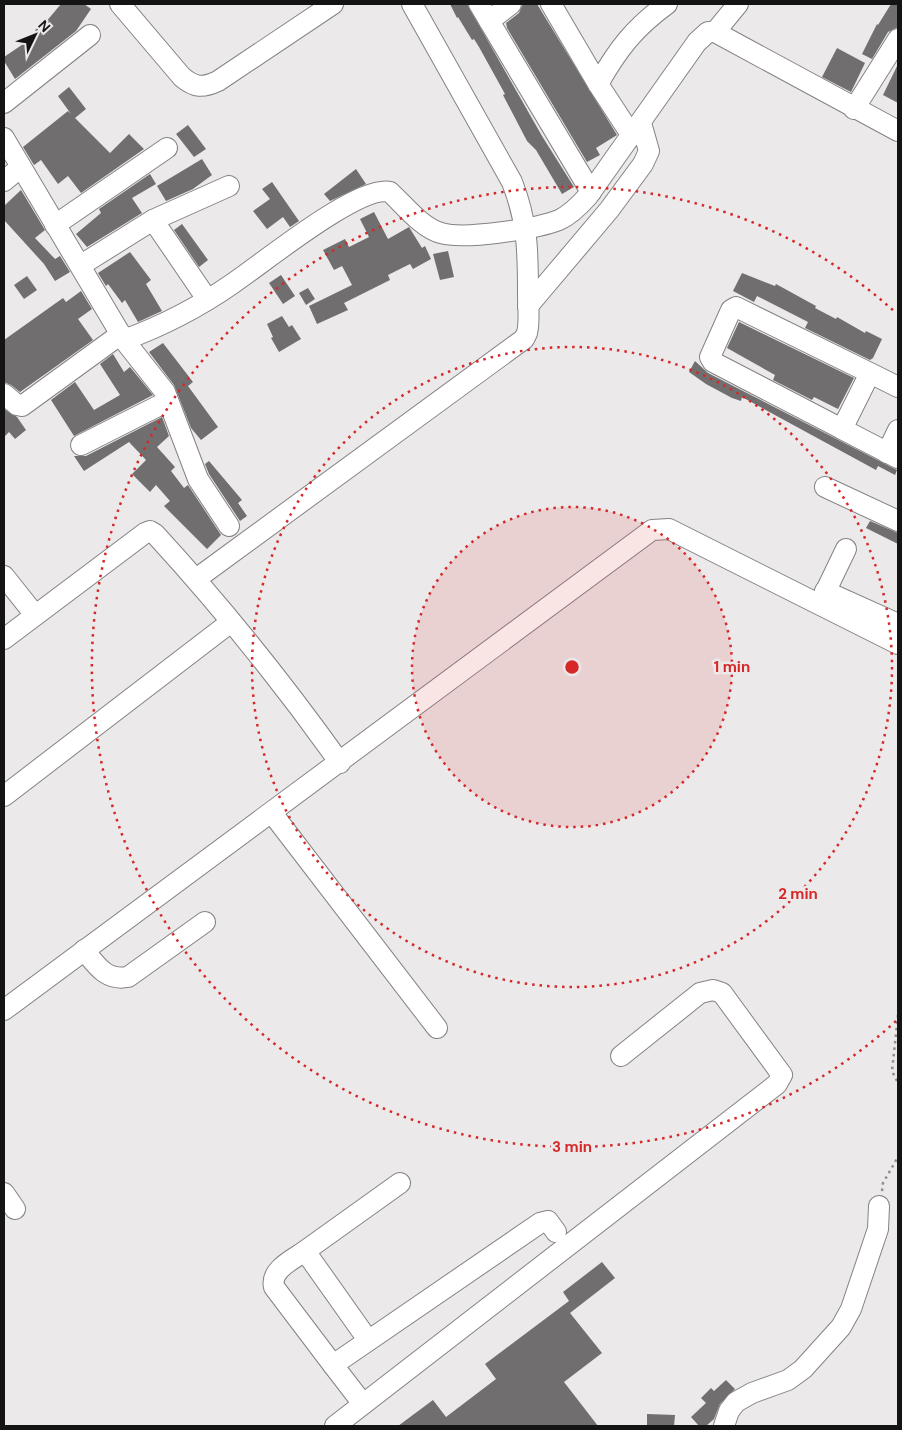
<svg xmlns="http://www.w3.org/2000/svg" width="902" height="1430" font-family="'DM Sans',sans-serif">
  <rect width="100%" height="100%" fill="#ece9ea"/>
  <g fill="#716e6f">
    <path d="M 61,4 L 84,4 L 91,9 L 76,31 L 15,79 L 4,61 L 4,57 L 38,34 L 35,30 L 45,23 Z"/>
    <path d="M 450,4 L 467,4 L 542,136 L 574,187 L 562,194 L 536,150 L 527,141 L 503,95 L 505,94 L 479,47 L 474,39 L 472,40 L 458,17 L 457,18 Z"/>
    <path d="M 523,4 L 537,4 L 617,135 L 596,148 L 600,155 L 587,162 L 507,28 L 506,23 L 519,13 Z"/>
    <path d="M 891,4 L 898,4 L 898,27 L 888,32 L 872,59 L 862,54 L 877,24 L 878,25 Z"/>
    <path d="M 837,48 L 865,63 L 851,92 L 822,77 Z"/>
    <path d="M 898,64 L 898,103 L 883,95 Z"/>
    <path d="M 69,87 L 86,109 L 75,118 L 110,153 L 129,134 L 144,149 L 81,193 L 68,176 L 58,184 L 41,160 L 34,165 L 23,147 L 68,111 L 71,114 L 58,96 Z"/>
    <path d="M 188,125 L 206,149 L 194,157 L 176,134 Z"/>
    <path d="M 202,159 L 212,175 L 193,189 L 166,201 L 157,186 Z"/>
    <path d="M 356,169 L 366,184 L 330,201 L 324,194 Z"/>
    <path d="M 150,174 L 156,184 L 132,198 L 142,213 L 87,247 L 76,234 L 101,213 L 99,209 Z"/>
    <path d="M 272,182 L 299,221 L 290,227 L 283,217 L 267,229 L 253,211 L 270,199 L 262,189 Z"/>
    <path d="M 21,190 L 45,230 L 35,238 L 55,259 L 60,256 L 70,272 L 55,281 L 44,264 L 4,220 L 4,206 Z"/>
    <path d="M 374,212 L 388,239 L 409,227 L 422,248 L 425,246 L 431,259 L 413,269 L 410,264 L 388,275 L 390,280 L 344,303 L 348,310 L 317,324 L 309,306 L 352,285 L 342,266 L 334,270 L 323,250 L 345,239 L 349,247 L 369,237 L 360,219 Z"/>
    <path d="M 182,224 L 208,260 L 199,267 L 174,230 Z"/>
    <path d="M 448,251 L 454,277 L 440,280 L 433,254 Z"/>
    <path d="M 130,252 L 151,280 L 146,284 L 162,311 L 138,322 L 125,300 L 122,303 L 108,284 L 106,286 L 98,273 Z"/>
    <path d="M 742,273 L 775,286 L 776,284 L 816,306 L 815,308 L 836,319 L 837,317 L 865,333 L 866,331 L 882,339 L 873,358 L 870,360 L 805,328 L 808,322 L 757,296 L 754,302 L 733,291 Z"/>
    <path d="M 281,275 L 295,296 L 283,304 L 269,283 Z"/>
    <path d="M 27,276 L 37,290 L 24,299 L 14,285 Z"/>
    <path d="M 308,288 L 315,299 L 306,305 L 299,293 Z"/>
    <path d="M 81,291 L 92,309 L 78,319 L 93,340 L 20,392 L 11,385 L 4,382 L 4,340 L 63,298 L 66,302 Z"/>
    <path d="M 282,316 L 289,327 L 292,325 L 301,339 L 279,352 L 271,338 L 273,337 L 267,324 Z"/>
    <path d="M 739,322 L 854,378 L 838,409 L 814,397 L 812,400 L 773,380 L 775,375 L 727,348 Z"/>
    <path d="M 163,343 L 193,382 L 188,386 L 218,427 L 201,440 L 191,428 L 174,385 L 149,352 Z"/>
    <path d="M 113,354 L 124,372 L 130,367 L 153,395 L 74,436 L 51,400 L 75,382 L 94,410 L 120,395 L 100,364 Z"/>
    <path d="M 695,361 L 708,373 L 897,470 L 895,475 L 878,466 L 876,470 L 742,397 L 741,401 L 732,398 L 706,384 L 689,372 Z"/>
    <path d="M 4,409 L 17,417 L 26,430 L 15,439 L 9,432 L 4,437 Z"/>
    <path d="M 162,417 L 169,436 L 157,447 L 175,467 L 171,471 L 184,488 L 188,485 L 221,535 L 207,549 L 164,506 L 170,501 L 156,485 L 150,492 L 132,474 L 146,460 L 129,442 L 84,471 L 74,456 L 86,456 Z"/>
    <path d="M 209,461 L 242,500 L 238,503 L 247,516 L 240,521 L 209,474 L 205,464 Z"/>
    <path d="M 870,521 L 898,533 L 898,544 L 866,528 Z"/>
    <path d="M 602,1262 L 615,1278 L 570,1313 L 602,1353 L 564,1382 L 598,1426 L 398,1426 L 433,1400 L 446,1417 L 496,1379 L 485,1364 L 569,1301 L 563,1292 Z"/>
    <path d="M 726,1380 L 735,1389 L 720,1404 L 714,1419 L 706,1426 L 699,1426 L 691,1417 L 706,1403 L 701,1398 L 711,1388 L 714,1391 Z"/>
    <path d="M 647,1414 L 675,1415 L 674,1426 L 647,1426 Z"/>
  </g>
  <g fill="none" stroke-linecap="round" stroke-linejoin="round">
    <g stroke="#858284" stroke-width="22">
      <g id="minor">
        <path d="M 120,4 L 182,77 C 195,88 203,88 218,81 L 333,4"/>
        <path d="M 479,4 L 591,192"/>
        <path d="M 551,4 L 598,84 L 632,136"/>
        <path d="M 489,21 L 511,4"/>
        <path d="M 715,32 L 738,4"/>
        <path d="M 598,84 C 618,49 634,28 667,4"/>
        <path d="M 4,103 L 90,35"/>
        <path d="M 854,109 L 898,39"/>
        <path d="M 4,138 L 124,340 L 165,392 L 198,479 L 229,526"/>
        <path d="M 4,181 L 21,167"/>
        <path d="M 153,220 L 229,186"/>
        <path d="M 55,225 L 167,148"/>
        <path d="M 81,265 L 153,220 L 207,299"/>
        <path d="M 528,306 L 609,210 L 643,164 L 649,151 L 641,123"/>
        <path d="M 124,340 C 162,326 199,307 232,284 C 262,264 359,184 390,192 C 404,205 422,228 441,233 C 464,240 536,229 559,220 C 570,215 580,205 588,196 L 697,42 L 708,32 L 715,32 L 898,131"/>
        <path d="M 870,373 L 736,307 L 731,310 L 710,357 L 713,362 L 842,429 L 870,373 L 898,387"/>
        <path d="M 4,394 L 17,405 L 22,406 L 121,334"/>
        <path d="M 842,429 L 898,458"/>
        <path d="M 81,445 L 168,401"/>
        <path d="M 887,453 L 898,430"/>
        <path d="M 825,487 L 898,521"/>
        <path d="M 4,576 L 35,615"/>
        <path d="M 196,579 L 524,339 L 527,333 C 530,321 528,307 528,295 C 528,252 528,223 512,182 L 412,4"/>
        <path d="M 825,591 L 898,624"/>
        <path d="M 820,603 L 846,549"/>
        <path d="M 4,639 L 145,533 L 150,531 L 155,534 C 221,606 283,683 340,763"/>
        <path d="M 4,796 L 231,622"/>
        <path d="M 272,813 L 437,1028"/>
        <path d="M 84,950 C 97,966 106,981 128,977 L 205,922"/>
        <path d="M 4,1010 L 652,530 L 669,529 L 898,644"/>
        <path d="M 4,1193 L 15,1209"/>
        <path d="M 305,1251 L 400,1183"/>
        <path d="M 333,1365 L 274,1287 C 270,1270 292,1260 305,1251 L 368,1340"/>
        <path d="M 363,1404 L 333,1365 L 540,1223 L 548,1221 L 556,1232"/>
        <path d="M 335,1426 L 777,1084 L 782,1075 L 722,993 L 713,990 L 700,993 L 621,1056"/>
        <path d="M 724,1426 L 729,1411 L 736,1402 L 752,1393 L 788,1380 L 803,1369 L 841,1327 L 851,1309 L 878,1229 L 879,1206"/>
      </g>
    </g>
    <g stroke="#8f8d8e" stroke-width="2.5" stroke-dasharray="2.5 4" stroke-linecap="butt">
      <path d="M 898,1015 L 892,1071 L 898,1083"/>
      <path d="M 882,1191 L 883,1183 L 898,1157"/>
    </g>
    <use href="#minor" stroke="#fff" stroke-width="20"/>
  </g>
  <circle cx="572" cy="667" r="160" fill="#d62828" fill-opacity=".12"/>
  <g fill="none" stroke="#d62828" stroke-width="2.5" stroke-dasharray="2.5 5">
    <circle cx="572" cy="667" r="160"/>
    <circle cx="572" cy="667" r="320"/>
    <path d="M896 1021A480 480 0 1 1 896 313"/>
  </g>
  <circle cx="572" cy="667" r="8" fill="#d62828" stroke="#ece9ea" stroke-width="2.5"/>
  <g font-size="15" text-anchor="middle" font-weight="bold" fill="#d62828" stroke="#ece9ea" stroke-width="5" stroke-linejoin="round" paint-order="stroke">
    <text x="732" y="672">1 min</text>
    <text x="798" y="899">2 min</text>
    <text x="572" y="1152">3 min</text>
  </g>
  <rect width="902" height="1430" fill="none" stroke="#151414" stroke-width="10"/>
  <g transform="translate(35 35) rotate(47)" stroke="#ece9ea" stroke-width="4" paint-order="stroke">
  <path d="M0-4L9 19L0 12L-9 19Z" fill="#151414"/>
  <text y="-8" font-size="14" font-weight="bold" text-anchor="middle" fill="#151414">N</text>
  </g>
</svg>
